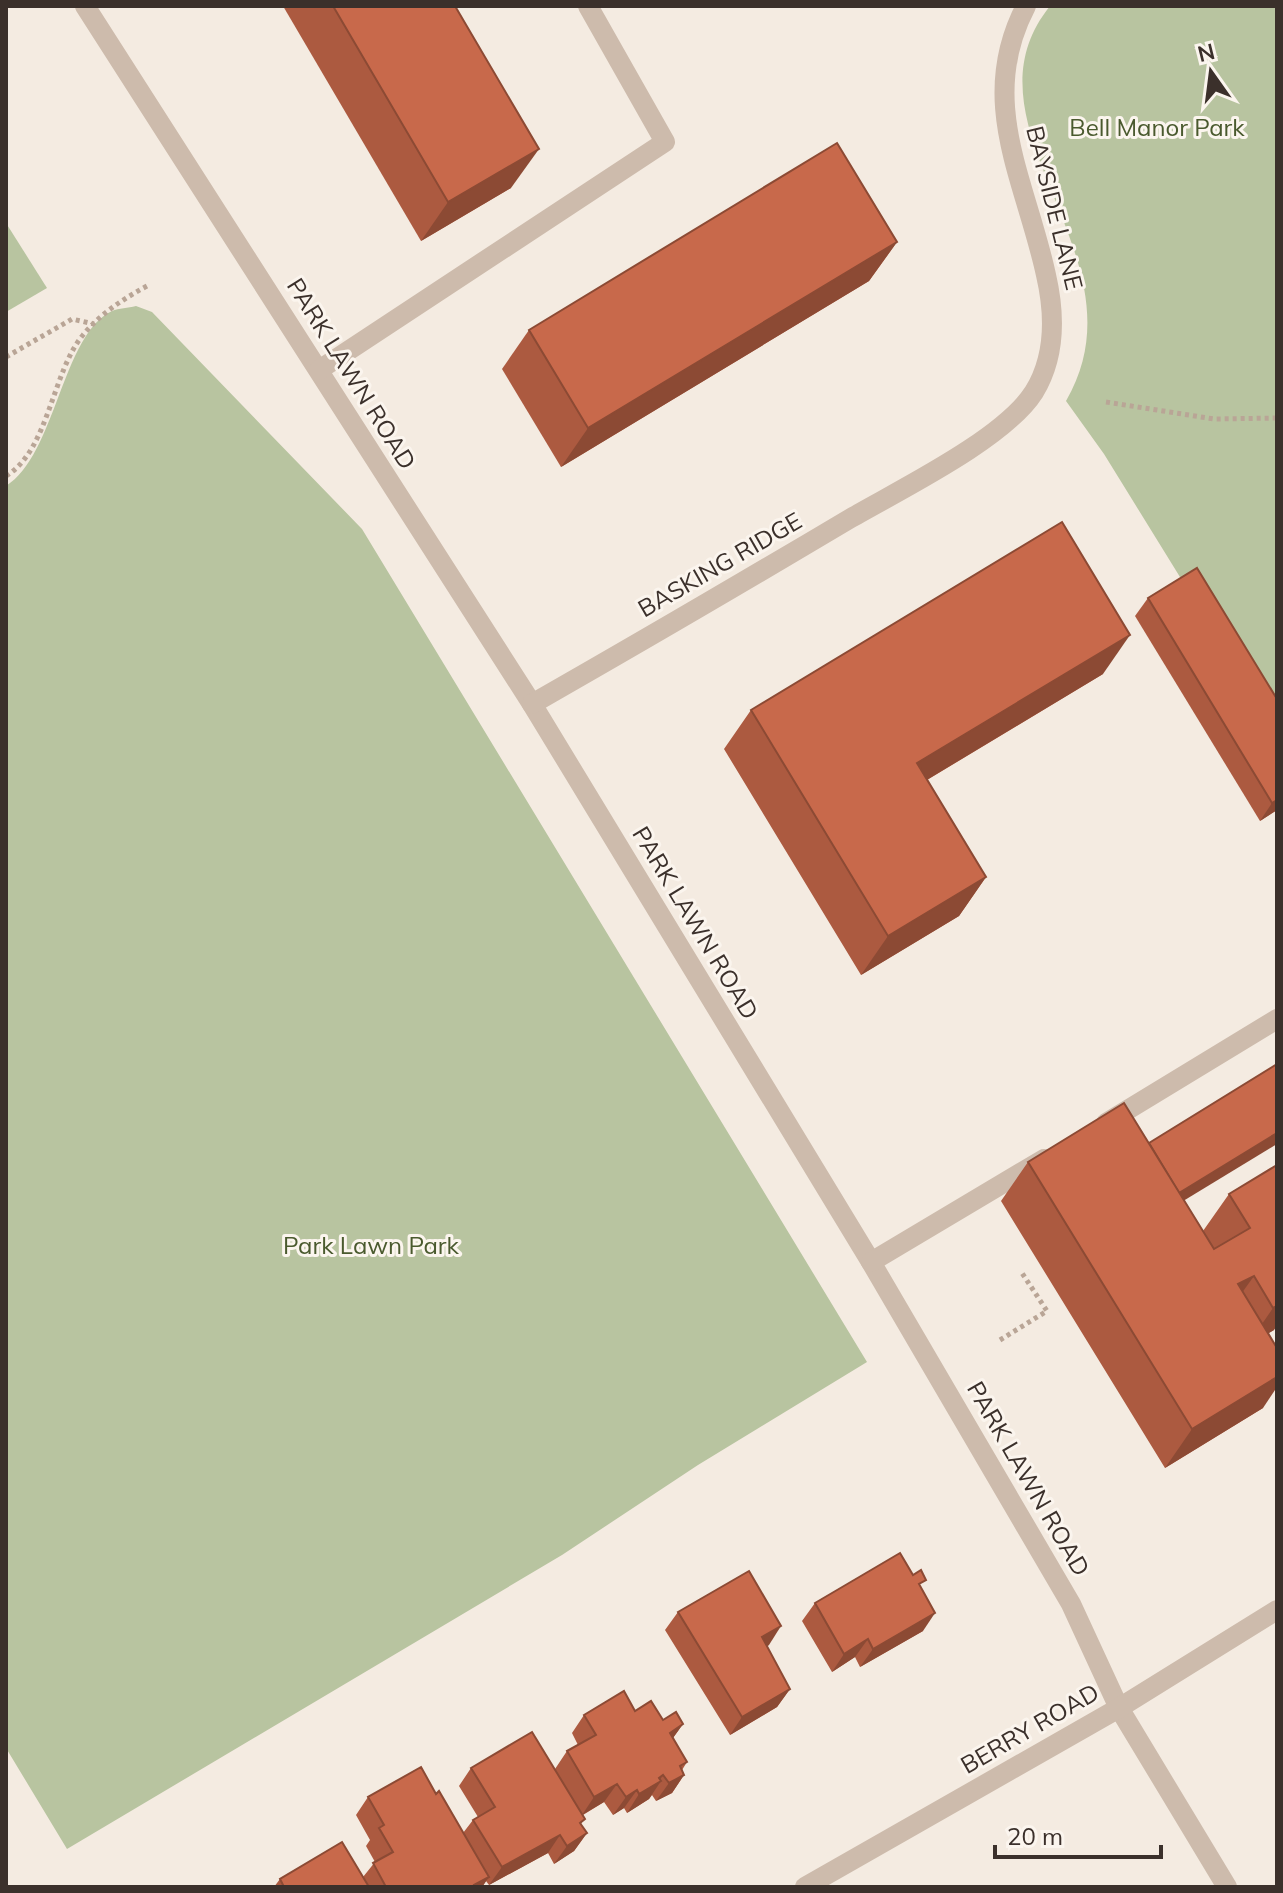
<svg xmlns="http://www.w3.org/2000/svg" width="1283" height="1893" font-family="Mulish,sans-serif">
  <rect width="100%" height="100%" fill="#f4ebe1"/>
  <g fill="#b8c4a0">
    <path d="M 1050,6 L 1277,6 L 1277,734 L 1104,454 L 1066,401 C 1150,257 953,127 1050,6 Z"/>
    <path d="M 6,223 L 47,288 L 6,312 Z"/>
    <path d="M 136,306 L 152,312 L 362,529 L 867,1362 L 698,1465 L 562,1555 L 67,1849 L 6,1748 L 6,486 C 56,455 62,334 112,311 C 119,308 128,308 136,306 Z"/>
  </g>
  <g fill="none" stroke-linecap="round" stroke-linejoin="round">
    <g stroke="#b9a596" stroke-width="5" stroke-dasharray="4 4" stroke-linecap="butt">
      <path d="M 6,357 L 72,319 L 94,324"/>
      <path d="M 1106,402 L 1214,419 L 1277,418"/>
      <path d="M 6,476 C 49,450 52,372 83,335 C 100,314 123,299 147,286"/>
      <path d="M 1000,1340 L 1047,1311 L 1022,1273"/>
    </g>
    <g stroke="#cdbbac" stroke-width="20">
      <path d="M 85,6 L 532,704 L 871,1262 L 1071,1604 L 1119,1708 L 1227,1887"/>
      <path d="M 319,370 L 665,142 L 588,6"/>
      <path d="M 532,704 C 639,643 745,581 851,518 C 901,489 1004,439 1034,392 C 1056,356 1055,314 1046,275 C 1026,181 976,101 1026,6"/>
      <path d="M 1106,1123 L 1277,1019"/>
      <path d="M 871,1262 L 1044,1159"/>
      <path d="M 805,1887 L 1119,1708 L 1277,1610"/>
    </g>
  </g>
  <g fill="#ac5a40">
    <path d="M 283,6 L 455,6 L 511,188 L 421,241 Z"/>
    <path d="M 897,242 L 869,281 L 561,467 L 502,369 L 529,330 Z"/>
    <path d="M 1148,598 L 1277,699 L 1277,810 L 1260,821 L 1135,616 Z"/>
    <path d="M 1103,674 L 927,780 L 986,877 L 959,916 L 861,975 L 724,749 L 751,710 Z"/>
    <path d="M 1028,1162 L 1184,1200 L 1203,1231 L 1229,1194 L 1277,1165 L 1274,1330 L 1268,1333 L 1263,1408 L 1165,1468 L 1001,1201 Z"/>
    <path d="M 921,1588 L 923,1631 L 860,1667 L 855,1657 L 832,1672 L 802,1621 L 815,1603 Z"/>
    <path d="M 678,1612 L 769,1645 L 767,1646 L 790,1689 L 777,1707 L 730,1735 L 665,1630 Z"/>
    <path d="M 635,1711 L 663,1720 L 683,1724 L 673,1738 L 687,1762 L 682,1770 L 684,1775 L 672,1793 L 656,1801 L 652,1795 L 649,1799 L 627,1813 L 624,1808 L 613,1815 L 604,1802 L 583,1815 L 581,1825 L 587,1833 L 574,1851 L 554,1864 L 548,1853 L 489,1885 L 486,1881 L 482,1887 L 274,1887 L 280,1879 L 363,1877 L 375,1862 L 366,1846 L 370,1840 L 356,1815 L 368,1797 L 436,1794 L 463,1833 L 473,1820 L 478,1817 L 459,1786 L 471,1768 L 555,1769 L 567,1751 L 578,1745 L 572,1733 L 584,1715 Z"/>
  </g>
  <g fill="#8c4a34">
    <path d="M 539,149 L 511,188 L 421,241 L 448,202 Z"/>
    <path d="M 897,242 L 869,281 L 561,467 L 588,428 Z"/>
    <path d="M 1130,635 L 1103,674 L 890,802 L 917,763 Z"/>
    <path d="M 1277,800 L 1277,810 L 1260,821 L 1272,803 Z"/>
    <path d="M 986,877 L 959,916 L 861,975 L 888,936 Z"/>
    <path d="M 1277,1133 L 1277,1144 L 1147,1223 L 1159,1205 Z"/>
    <path d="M 1254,1276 L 1226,1315 L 1238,1284 Z"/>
    <path d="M 1277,1306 L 1277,1326 L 1274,1330 L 1246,1347 L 1273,1308 Z"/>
    <path d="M 1277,1377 L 1277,1387 L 1263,1408 L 1165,1468 L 1192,1429 Z"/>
    <path d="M 935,1613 L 923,1631 L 860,1667 L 873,1649 Z"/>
    <path d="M 781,1626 L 769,1645 L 750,1655 L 762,1637 Z"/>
    <path d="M 868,1639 L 855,1657 L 832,1672 L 844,1654 Z"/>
    <path d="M 790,1689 L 777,1707 L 730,1735 L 742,1717 Z"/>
    <path d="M 683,1724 L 670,1742 L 670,1733 Z"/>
    <path d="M 663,1775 L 657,1784 L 661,1781 L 649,1799 L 627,1813 L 639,1794 Z"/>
    <path d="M 684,1775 L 672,1793 L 656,1801 L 669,1783 Z"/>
    <path d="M 617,1784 L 604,1802 L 582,1815 L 594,1797 Z"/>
    <path d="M 637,1790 L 624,1808 L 613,1815 L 626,1797 Z"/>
    <path d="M 587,1833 L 574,1851 L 554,1864 L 567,1846 Z"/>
    <path d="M 560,1835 L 548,1853 L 489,1885 L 502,1867 Z"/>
    <path d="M 489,1877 L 482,1887 L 473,1887 L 474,1885 Z"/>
  </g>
  <g fill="#c8694b" stroke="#8c4a34" stroke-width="2">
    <path d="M 333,6 L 455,6 L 539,149 L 448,202 Z"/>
    <path d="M 837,143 L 897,242 L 588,428 L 529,330 Z"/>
    <path d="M 1062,522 L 1130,635 L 917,763 L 986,877 L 888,936 L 751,710 Z"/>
    <path d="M 1197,568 L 1277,699 L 1277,800 L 1272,803 L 1148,598 Z"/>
    <path d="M 1277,1064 L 1277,1133 L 1179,1193 L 1149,1143 Z"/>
    <path d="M 1124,1103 L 1214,1249 L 1250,1228 L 1229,1194 L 1277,1165 L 1277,1306 L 1273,1308 L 1254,1276 L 1238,1284 L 1277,1348 L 1277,1377 L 1192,1429 L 1028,1162 Z"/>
    <path d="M 900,1553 L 913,1575 L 921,1570 L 926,1580 L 919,1584 L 935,1613 L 873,1649 L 868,1639 L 844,1654 L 815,1603 Z"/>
    <path d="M 749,1571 L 781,1626 L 762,1637 L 790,1689 L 742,1717 L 678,1612 Z"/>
    <path d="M 624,1691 L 635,1711 L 651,1701 L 663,1720 L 676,1712 L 683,1724 L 670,1733 L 687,1762 L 680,1766 L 684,1775 L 669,1783 L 663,1775 L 659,1778 L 661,1781 L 639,1794 L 637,1790 L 626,1797 L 617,1784 L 594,1797 L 567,1751 L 596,1735 L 584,1715 Z"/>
    <path d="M 532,1732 L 585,1819 L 580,1823 L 587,1833 L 567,1846 L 560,1835 L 502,1867 L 473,1820 L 495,1807 L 471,1768 Z"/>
    <path d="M 421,1767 L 436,1794 L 439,1791 L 489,1877 L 474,1885 L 475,1887 L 386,1887 L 373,1863 L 393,1852 L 379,1828 L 384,1825 L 368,1797 Z"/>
    <path d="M 342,1842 L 369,1887 L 284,1887 L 280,1879 Z"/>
  </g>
  <g text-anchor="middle" stroke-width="6" stroke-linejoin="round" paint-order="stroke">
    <g font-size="24" fill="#4a5a2e" stroke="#fbf5ee">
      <text x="1157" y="136">Bell Manor Park</text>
      <text x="371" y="1254">Park Lawn Park</text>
    </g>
    <g font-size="24" fill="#3b302b" stroke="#fbf5ee">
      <text transform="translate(1054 208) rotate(76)" y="8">BAYSIDE LANE</text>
      <text transform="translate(351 374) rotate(58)" y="8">PARK LAWN ROAD</text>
      <text transform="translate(720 565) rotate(-30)" y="8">BASKING RIDGE</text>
      <text transform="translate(695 923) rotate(59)" y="8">PARK LAWN ROAD</text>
      <text transform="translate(1028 1479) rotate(60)" y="8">PARK LAWN ROAD</text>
      <text transform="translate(1030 1729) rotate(-30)" y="8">BERRY ROAD</text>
    </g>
  </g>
  <rect width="1283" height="1893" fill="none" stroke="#3b302b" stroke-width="16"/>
  <g transform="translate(1211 72) rotate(346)" stroke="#fbf5ee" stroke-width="6" paint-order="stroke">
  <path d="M0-6L14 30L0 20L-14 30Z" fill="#3b302b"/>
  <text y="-12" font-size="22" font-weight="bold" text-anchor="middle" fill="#3b302b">N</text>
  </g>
  <path d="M995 1845v12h166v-12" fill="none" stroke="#3b302b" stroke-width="4"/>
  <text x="1007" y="1845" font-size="24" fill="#3b302b" stroke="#fbf5ee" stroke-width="6" paint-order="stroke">20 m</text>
</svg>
